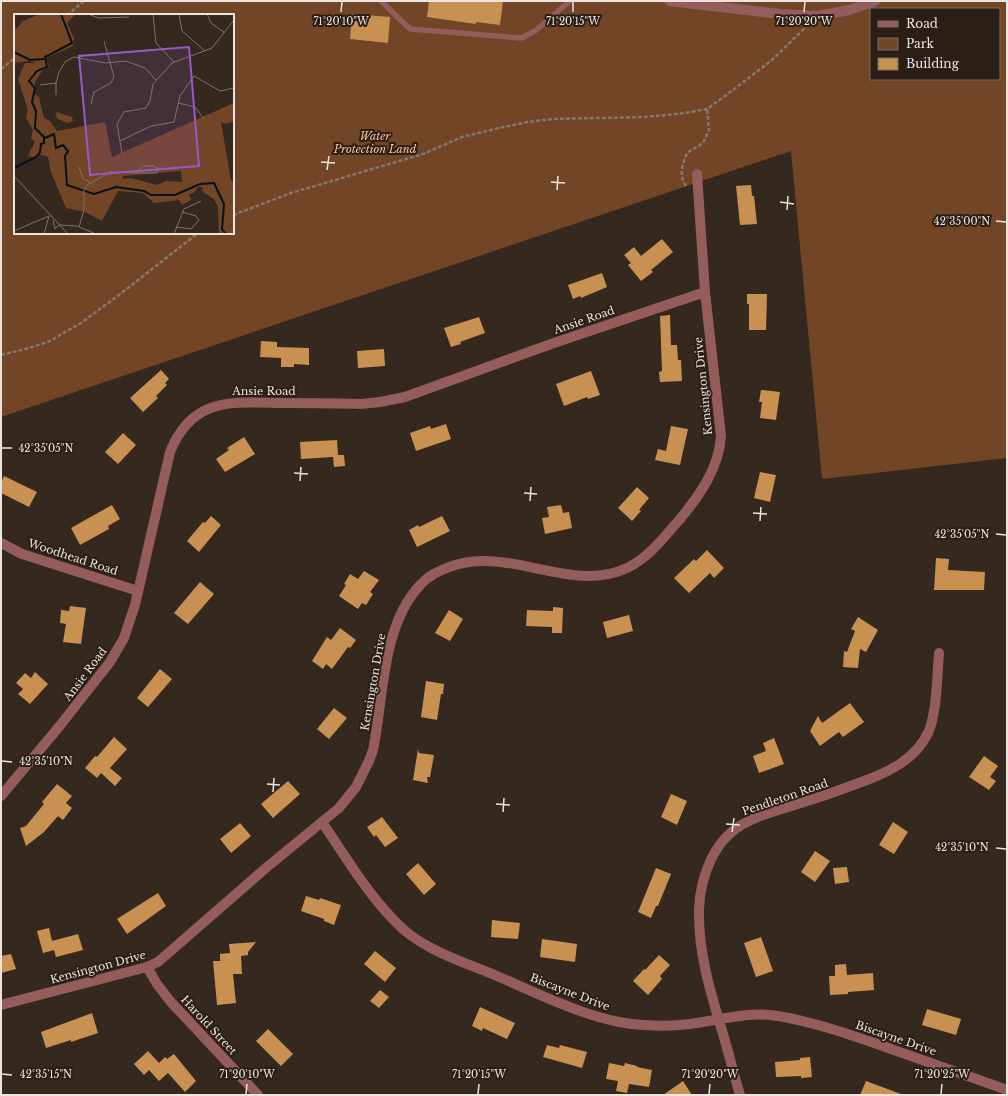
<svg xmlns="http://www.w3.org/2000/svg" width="1008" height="1096" font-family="'Libre Baskerville',serif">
  <rect width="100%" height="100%" fill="#34281f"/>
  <path fill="#714525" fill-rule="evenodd" d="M 1,1 L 1007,1 L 1007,458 L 822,479 L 791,151 L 1,417 ZM 871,9 L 999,9 L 999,79 L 871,79 ZM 15,15 L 233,15 L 233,233 L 15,233 Z"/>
  <g fill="#c99151">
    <path d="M 429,1 L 503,1 L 500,25 L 476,22 L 476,24 L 427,17 Z"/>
    <path d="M 352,14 L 390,17 L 388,43 L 350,39 Z"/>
    <path d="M 751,185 L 752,196 L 754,196 L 757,224 L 740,225 L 736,186 Z"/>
    <path d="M 662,239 L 673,252 L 651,270 L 653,272 L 641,281 L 628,265 L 631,263 L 624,255 L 634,247 L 641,256 Z"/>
    <path d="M 602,273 L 607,287 L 581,298 L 580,296 L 573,299 L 568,285 Z"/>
    <path d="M 747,294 L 767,294 L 766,330 L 749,330 L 749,304 L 747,304 Z"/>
    <path d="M 670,315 L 671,345 L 677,345 L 678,360 L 681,360 L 682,381 L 660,382 L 659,372 L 662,371 L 660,316 Z"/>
    <path d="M 479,317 L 485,333 L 460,342 L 461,344 L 451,347 L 444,328 Z"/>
    <path d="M 261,341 L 277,342 L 277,347 L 309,348 L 309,365 L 294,364 L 294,367 L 281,367 L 281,358 L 260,357 Z"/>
    <path d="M 384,349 L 385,366 L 358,368 L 357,351 Z"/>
    <path d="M 161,370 L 169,379 L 165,383 L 167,385 L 156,396 L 158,398 L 143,412 L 130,398 Z"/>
    <path d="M 591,371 L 600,395 L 588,399 L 587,397 L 564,406 L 556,384 Z"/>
    <path d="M 761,390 L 780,392 L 776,420 L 760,418 L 762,402 L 759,402 Z"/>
    <path d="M 446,424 L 451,439 L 416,451 L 410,433 L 430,426 L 431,429 Z"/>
    <path d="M 671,426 L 688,429 L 680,465 L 655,460 L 658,449 L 666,451 Z"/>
    <path d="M 123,433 L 136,445 L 118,464 L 105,452 Z"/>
    <path d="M 244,437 L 255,454 L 225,472 L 216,459 L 229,450 L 227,448 Z"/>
    <path d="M 337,440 L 338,455 L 344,455 L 345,466 L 334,467 L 333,457 L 301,459 L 300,442 Z"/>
    <path d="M 760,472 L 776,475 L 770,502 L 754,498 Z"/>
    <path d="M 4,476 L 37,492 L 29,507 L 1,493 L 1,483 Z"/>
    <path d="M 637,487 L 649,498 L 639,510 L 641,511 L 632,521 L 618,508 Z"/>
    <path d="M 112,505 L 120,519 L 108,526 L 109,529 L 80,545 L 71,528 Z"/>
    <path d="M 561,505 L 563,513 L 569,512 L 572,528 L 545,534 L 542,518 L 549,517 L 547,507 Z"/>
    <path d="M 211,516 L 221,525 L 199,552 L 187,541 L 203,522 L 205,523 Z"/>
    <path d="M 442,516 L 450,531 L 417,547 L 409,530 L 418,525 L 419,527 Z"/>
    <path d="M 707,550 L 724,568 L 714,578 L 710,573 L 689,593 L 674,578 L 694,559 L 696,561 Z"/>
    <path d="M 936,558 L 949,559 L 948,570 L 985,572 L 984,590 L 934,590 Z"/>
    <path d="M 364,571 L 379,580 L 370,592 L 373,594 L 366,605 L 362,603 L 358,609 L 339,596 L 346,585 L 344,584 L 350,574 L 358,579 Z"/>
    <path d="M 200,582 L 214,594 L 188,624 L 174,613 Z"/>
    <path d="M 70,606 L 86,608 L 81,644 L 63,642 L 66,624 L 60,623 L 61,610 L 69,611 Z"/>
    <path d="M 553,607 L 563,608 L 562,633 L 552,633 L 552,627 L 526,626 L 527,610 L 553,611 Z"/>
    <path d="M 449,610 L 463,619 L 450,641 L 435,633 Z"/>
    <path d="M 629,615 L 633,631 L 607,638 L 603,622 Z"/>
    <path d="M 858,617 L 878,630 L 866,652 L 860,649 L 858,668 L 843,667 L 844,651 L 847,652 L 855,631 L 851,629 Z"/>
    <path d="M 340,628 L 356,640 L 350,648 L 348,647 L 332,669 L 326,664 L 323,669 L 312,661 L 327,637 L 331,640 Z"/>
    <path d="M 160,669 L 172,679 L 148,707 L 137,698 Z"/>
    <path d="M 35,672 L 48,684 L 30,704 L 18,694 L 23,689 L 16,683 L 25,673 L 31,678 Z"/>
    <path d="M 426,681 L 444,684 L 443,694 L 441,694 L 437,720 L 421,717 Z"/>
    <path d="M 850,703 L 864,722 L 843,737 L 839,732 L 820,746 L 810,731 L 818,716 L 822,723 Z"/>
    <path d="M 334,708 L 347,718 L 329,739 L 317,729 Z"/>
    <path d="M 114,737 L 127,749 L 110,768 L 122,778 L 115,786 L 101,773 L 97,778 L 85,768 L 95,756 L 97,757 Z"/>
    <path d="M 774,738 L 784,764 L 759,773 L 753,756 L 766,751 L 763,743 Z"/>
    <path d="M 418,749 L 419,753 L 434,755 L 430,777 L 427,777 L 428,783 L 413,780 Z"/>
    <path d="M 984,756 L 998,766 L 990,777 L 996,781 L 989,790 L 969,777 Z"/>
    <path d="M 288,781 L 300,794 L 273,818 L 261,804 Z"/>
    <path d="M 57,784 L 72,796 L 66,803 L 72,808 L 63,820 L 58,816 L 44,832 L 26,846 L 20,828 L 26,826 L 44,804 L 42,802 Z"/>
    <path d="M 671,794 L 687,801 L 677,825 L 661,817 Z"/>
    <path d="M 382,817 L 398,838 L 385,847 L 376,835 L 374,837 L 367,827 Z"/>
    <path d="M 893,822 L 908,832 L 894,854 L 879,845 Z"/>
    <path d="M 240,823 L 251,836 L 231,853 L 220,839 Z"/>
    <path d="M 815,851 L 830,861 L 815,882 L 801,872 Z"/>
    <path d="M 418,863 L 436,884 L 424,895 L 406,874 Z"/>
    <path d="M 847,867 L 849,882 L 835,884 L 833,868 Z"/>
    <path d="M 656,868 L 671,874 L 658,906 L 656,906 L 651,918 L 638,912 Z"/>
    <path d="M 158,893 L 166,906 L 127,934 L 117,919 Z"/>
    <path d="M 306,896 L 319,900 L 320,898 L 341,905 L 334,925 L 324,921 L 324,919 L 301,911 Z"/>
    <path d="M 492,920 L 520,923 L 518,939 L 491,937 Z"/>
    <path d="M 49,928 L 52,941 L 78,934 L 83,950 L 56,957 L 54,950 L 43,953 L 37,931 Z"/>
    <path d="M 761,937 L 773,971 L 756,977 L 744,943 Z"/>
    <path d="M 542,939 L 577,944 L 575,962 L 540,957 Z"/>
    <path d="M 256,942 L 248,952 L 248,955 L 241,956 L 242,974 L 233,974 L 236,1003 L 217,1005 L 213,961 L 220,961 L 220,954 L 230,953 L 229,944 Z"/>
    <path d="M 375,951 L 396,968 L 385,982 L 364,964 Z"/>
    <path d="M 11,954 L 16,969 L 1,973 L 1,956 Z"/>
    <path d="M 659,955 L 670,965 L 660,976 L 662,979 L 648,995 L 633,981 L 644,969 L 645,970 Z"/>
    <path d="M 846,964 L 847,975 L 873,973 L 874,990 L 848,992 L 848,994 L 830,995 L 829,976 L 835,976 L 835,965 Z"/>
    <path d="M 380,990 L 389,997 L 379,1008 L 370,1001 Z"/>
    <path d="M 480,1007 L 515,1023 L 507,1039 L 483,1028 L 482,1031 L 472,1026 Z"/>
    <path d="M 927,1009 L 961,1019 L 956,1035 L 922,1025 Z"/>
    <path d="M 92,1013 L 98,1033 L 71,1042 L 71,1040 L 46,1048 L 41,1032 Z"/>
    <path d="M 268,1029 L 293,1054 L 281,1066 L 256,1041 Z"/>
    <path d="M 547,1045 L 559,1048 L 560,1045 L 587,1052 L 582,1068 L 543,1057 Z"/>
    <path d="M 148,1051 L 159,1063 L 165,1057 L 167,1059 L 174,1054 L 196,1081 L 185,1092 L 168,1073 L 159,1081 L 149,1070 L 144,1075 L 134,1064 Z"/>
    <path d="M 810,1057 L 812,1077 L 801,1078 L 801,1076 L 776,1077 L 775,1062 L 800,1060 L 800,1058 Z"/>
    <path d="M 609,1063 L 624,1066 L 625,1063 L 637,1066 L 637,1067 L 652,1070 L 649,1087 L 629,1084 L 627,1093 L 616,1091 L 618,1081 L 606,1079 Z"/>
    <path d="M 683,1081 L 692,1095 L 663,1095 Z"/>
    <path d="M 866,1081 L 901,1094 L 901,1095 L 860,1095 Z"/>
  </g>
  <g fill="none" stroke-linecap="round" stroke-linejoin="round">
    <g stroke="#827870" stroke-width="2.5" stroke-dasharray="4 2" stroke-linecap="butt">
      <path d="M 67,15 L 84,1"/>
      <path d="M 1,69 L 15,58"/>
      <path d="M 686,186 C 678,175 683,164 687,153 L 703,143 L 709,130 L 707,109"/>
      <path d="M 233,215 L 291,193 L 423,154 L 462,137 L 499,128 L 528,122 L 553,119 L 643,117 L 678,114 L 707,109 L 733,90 L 772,60 L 806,27"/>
      <path d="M 1,355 L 29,348 L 48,342 L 81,323 L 119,295 L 198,233"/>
    </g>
    <path stroke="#945c5b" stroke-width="5.5" d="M 381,1 L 410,29 L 521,38 L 535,31 L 570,1"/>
    <g stroke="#945c5b" stroke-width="10">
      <path d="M 669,1 L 780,14 L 818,16 L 849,10 L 875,1"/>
      <path d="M 1,543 L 22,554 L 138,591"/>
      <path d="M 1,796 L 58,728 L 110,662 L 124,638 L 135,605 L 170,452 C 192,397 231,402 281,403 C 307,403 334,403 361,404 L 380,402 L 405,397 L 551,344 L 705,292"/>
      <path d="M 322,822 C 347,859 371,900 404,930 C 430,952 466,963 497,976 C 541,995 596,1023 644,1025 C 659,1026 675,1026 690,1024 C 720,1020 748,1011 778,1016 C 814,1022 848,1034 883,1046 C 924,1061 966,1075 1007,1090"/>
      <path d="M 147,967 L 157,984 L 170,1001 L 258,1095"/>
      <path d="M 1,1005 L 147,967 L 158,962 L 267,867 L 339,808 L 356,787 L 369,761 L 373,750 C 384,697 381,626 421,584 C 429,575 440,570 452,566 C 510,546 572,594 627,568 C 649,558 665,536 680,519 C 700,495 719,468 721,436 L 705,292 L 697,174"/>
      <path d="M 740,1095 C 734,1075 729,1054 723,1034 C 711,994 698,953 699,910 C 700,876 715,837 747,822 C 766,812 787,808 807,801 C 828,795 847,787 867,780 C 891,771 916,758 928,733 C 937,714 937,675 939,653"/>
    </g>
  </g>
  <path fill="none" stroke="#ece4de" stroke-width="1.5" d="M 341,12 L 342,2M 573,12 L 573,2M 804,12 L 805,2M 321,162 L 335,163M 327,170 L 329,156M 551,182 L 565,183M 557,190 L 558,176M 780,202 L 794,204M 787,210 L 788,196M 996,221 L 1006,222M 2,448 L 12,448M 294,473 L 308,474M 300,481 L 301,467M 524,493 L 537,494M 530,501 L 531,487M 753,513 L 767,514M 760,521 L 761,507M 996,534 L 1006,535M 2,761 L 12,762M 267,784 L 280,785M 273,792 L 274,778M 496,804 L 510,805M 503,812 L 504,798M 726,824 L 740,825M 732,832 L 734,818M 996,848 L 1006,849M 2,1074 L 12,1075M 246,1094 L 247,1084M 478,1094 L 479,1084M 709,1094 L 710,1084M 941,1094 L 942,1084"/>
  <g text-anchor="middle" stroke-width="4" stroke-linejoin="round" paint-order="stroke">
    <g font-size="11" font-style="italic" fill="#fdc5a0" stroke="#2a1e16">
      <text x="375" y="140">Water<tspan x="375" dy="13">Protection Land</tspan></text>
    </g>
    <g font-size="11" fill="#ece4de" stroke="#2a1e16">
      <text transform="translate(584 320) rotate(-19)" y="4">Ansie Road</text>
      <text transform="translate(703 386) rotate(-96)" y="4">Kensington Drive</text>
      <text x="264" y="395">Ansie Road</text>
      <text transform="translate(73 557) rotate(18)" y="4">Woodhead Road</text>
      <text transform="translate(85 674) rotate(-53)" y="4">Ansie Road</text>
      <text transform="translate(373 682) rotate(-80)" y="4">Kensington Drive</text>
      <text transform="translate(785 797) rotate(-19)" y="4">Pendleton Road</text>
      <text transform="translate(98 967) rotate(-15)" y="4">Kensington Drive</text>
      <text transform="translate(570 992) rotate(21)" y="4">Biscayne Drive</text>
      <text transform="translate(209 1025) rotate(47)" y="4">Harold Street</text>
      <text transform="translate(896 1038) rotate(19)" y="4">Biscayne Drive</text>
    </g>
  </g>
  <g transform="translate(14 14)">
    <rect width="220" height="220" fill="#34281f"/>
    <path d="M 26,0 L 62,0 L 53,9 L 60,24 L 59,32 L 32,44 L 35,53 L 28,57 L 21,68 L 21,80 L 25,83 L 30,104 L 36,107 L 43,117 L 91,108 L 98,143 L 220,89 L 220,107 L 212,110 L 207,108 L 217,166 L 220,169 L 219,220 L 205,220 L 204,193 L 200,185 L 189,178 L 188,173 L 184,173 L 180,179 L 175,180 L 177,186 L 168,191 L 165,186 L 140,189 L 129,179 L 104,177 L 88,207 L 71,198 L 52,194 L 37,158 L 34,143 L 25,140 L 20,144 L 14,141 L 21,128 L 17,124 L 19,116 L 12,104 L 14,96 L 4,65 L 11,49 L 21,49 L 16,47 L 0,49 L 0,9 L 2,15 L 9,7 ZM 167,157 L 168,168 L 152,167 L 143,171 L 117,164 L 108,165 L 109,162 ZM 43,98 L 58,103 L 59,107 L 53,109 L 44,105 L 41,101 Z" fill="#714525" fill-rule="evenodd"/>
    <path fill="none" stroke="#051316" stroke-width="2" d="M 47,0 L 58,29 L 31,43 L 33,53 L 23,57 L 15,67 L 21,74 L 18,88 L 22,97 L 21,114 L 31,124 L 40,120 L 42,134 L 49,131 L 54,137 L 51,142 L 53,171 L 80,180 L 102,173 L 130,177 L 137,181 L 161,181 L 186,170 L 200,169 L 210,190 L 208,215 L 212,220M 0,38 L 16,46 L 30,45M 0,154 L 22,143 L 26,138 L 27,130 L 30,129 L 30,124"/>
    <path fill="none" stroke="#7e736b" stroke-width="1" d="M 74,0 L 85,4 L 115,3M 139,0 L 142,29 L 160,48M 165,0 L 168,17 L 191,37M 193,0 L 197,9 L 211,19M 26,71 L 42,69M 42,81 L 42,69 L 45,58 L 51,48 L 60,43 L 91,49 L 112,47 L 131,54 L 142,66M 164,89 L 181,93 L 190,105M 77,90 L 80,78 L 97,69 L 100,63 L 90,27M 106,127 L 137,112 L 160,108 L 166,82 L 180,62 L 206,77 L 220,74M 108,139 L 103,110 L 110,98 L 132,94 L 136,87 L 139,70 L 158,49 L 198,34 L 220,6M 65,153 L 69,165 L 76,168M 0,162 L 54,220M 39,206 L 41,215 L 45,211M 45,211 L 63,212 L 82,220M 65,213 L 70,196 L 70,176 L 73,171 L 96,158 L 127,159 L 143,159 L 144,155 L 140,152 L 128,152 L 122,159M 162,213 L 177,215 L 185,206 L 182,202 L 168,198M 0,217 L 35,202M 30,220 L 35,202M 160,220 L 170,195 L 187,187"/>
    <path fill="#975ac7" fill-opacity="0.15" stroke="#975ac7" stroke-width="2" d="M 175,33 L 185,152 L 76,161 L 65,42 Z"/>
    <rect width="220" height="220" fill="none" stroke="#ece4de" stroke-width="2"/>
  </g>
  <g font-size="10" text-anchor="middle" fill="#ece4de" stroke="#2a1e16" stroke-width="4" stroke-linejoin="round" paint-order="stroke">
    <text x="341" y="25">71°20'10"W</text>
    <text x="573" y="25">71°20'15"W</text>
    <text x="804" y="25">71°20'20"W</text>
    <text x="962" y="225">42°35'00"N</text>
    <text x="46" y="452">42°35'05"N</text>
    <text x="962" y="538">42°35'05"N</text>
    <text x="46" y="765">42°35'10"N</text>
    <text x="962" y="851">42°35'10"N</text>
    <text x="247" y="1078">71°20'10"W</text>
    <text x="479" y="1078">71°20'15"W</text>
    <text x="710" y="1078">71°20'20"W</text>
    <text x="942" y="1078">71°20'25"W</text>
    <text x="46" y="1078">42°35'15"N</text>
  </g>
  <rect width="1008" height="1096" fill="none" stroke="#ece4de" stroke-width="4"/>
  <rect x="870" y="8" width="130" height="72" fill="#2a1e16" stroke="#786d66"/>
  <rect x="878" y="21" width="20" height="6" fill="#945c5b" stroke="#786d66"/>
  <text x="906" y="28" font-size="12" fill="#ece4de">Road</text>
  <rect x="878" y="38" width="20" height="12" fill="#714525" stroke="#786d66"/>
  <text x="906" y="48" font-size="12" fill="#ece4de">Park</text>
  <rect x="878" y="58" width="20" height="12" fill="#c99151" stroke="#786d66"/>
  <text x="906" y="68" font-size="12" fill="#ece4de">Building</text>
</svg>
